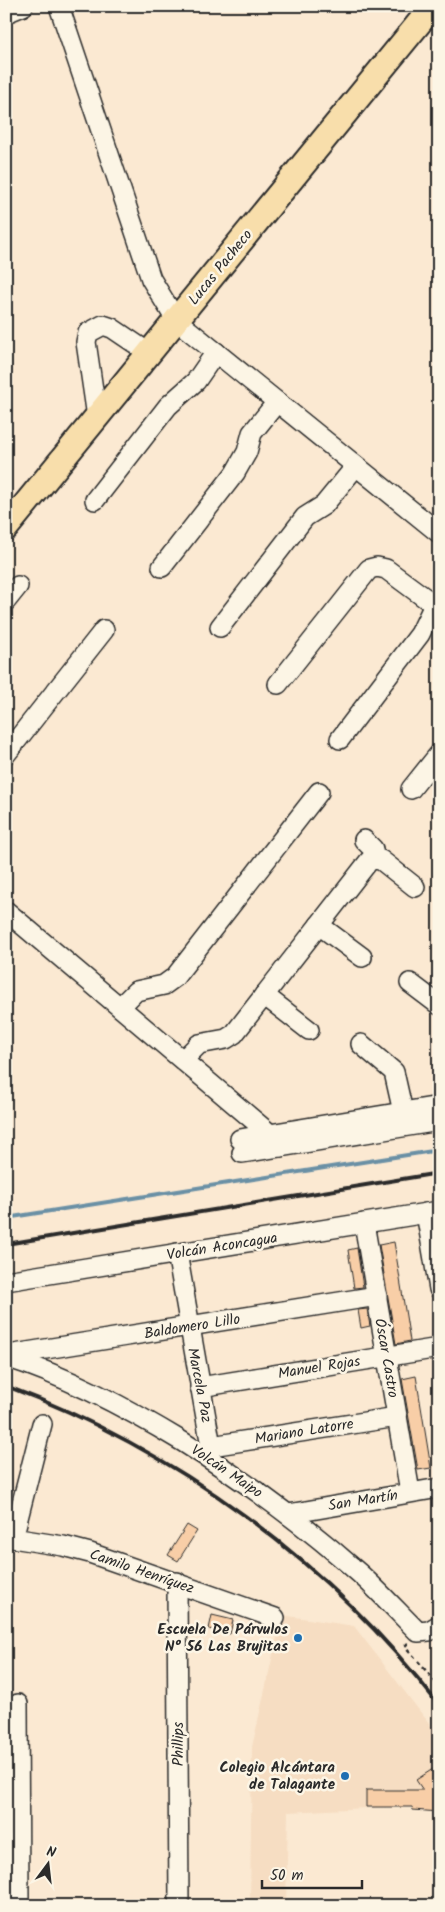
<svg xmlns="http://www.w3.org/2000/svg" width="445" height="1912" font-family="Kalam,sans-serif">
  <rect width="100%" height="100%" fill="#fbe9d2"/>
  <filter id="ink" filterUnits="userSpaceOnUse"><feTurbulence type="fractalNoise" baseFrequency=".02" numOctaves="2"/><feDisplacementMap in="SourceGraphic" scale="10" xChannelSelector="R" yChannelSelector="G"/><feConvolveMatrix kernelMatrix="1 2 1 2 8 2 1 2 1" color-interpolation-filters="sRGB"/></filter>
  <g filter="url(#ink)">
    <path fill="#f6ddc2" d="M 282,1615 L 354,1626 L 439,1736 L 439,1825 L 426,1805 L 288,1812 L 286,1906 L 250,1906 L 252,1747 Z"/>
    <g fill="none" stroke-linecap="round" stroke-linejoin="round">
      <path stroke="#6b90a5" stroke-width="4" d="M 6,1218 L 439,1150"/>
    </g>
    <g fill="#f8cea7" stroke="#2b2b2b">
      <path d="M 394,1242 L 410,1341 L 396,1344 L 379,1245 Z"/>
      <path d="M 357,1248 L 363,1287 L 354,1288 L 348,1250 Z"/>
      <path d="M 367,1309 L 370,1326 L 361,1328 L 358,1310 Z"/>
      <path d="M 416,1376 L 431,1468 L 418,1470 L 402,1379 Z"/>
      <path d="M 187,1525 L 197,1531 L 178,1561 L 168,1555 Z"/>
      <path d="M 212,1615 L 233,1620 L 230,1634 L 209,1629 Z"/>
      <path d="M 439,1765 L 439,1812 L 413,1810 L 412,1807 L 366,1807 L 366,1790 L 423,1790 L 416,1780 Z"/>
    </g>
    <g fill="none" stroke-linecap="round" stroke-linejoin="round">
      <g stroke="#2b2b2b" stroke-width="22">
        <g id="minor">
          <path d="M 59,6 L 151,279 L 176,320 L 439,533"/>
          <path d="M 6,13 L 23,6"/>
          <path d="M 97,417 L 86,342 L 88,333 L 103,325 L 112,328 L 149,353"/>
          <path d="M 95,500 L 168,406 L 196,381 L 216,352"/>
          <path d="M 162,567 L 235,473 L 247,452 L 252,433 L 277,402"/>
          <path d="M 6,601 L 18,586"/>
          <path d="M 220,627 L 305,517 L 324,505 L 356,466"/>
          <path d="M 278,684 L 369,569 L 377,567 L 386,569 L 436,606"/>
          <path d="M 340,739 L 420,634 L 432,609 L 439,602"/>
          <path d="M 6,754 L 104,630"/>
          <path d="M 411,789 L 439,754"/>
          <path d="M 364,840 L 373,849 L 373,859"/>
          <path d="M 6,911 L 270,1134 L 281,1147"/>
          <path d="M 319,925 L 362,957"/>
          <path d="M 410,983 L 439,1005"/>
          <path d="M 264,995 L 309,1030"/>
          <path d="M 120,1007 L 136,991 L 164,985 L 175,977 L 319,792"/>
          <path d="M 361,1044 L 394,1072 L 403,1112"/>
          <path d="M 183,1060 L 199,1044 L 226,1039 L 234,1034 L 369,861 L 373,859 L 381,860 L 415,887"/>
          <path d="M 240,1139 L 439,1106"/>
          <path d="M 242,1153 L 439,1121"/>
          <path d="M 426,1213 L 439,1289"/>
          <path d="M 364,1223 L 410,1492"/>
          <path d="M 177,1253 L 211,1446 L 204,1455"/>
          <path d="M 6,1281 L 439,1211"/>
          <path d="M 8,1355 L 377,1296"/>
          <path d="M 6,1357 C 69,1377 127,1408 183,1442 C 245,1481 304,1524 359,1573 C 379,1591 398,1612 418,1632 L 429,1631 L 439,1625"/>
          <path d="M 200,1387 L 439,1348"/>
          <path d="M 211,1446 L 397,1417"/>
          <path d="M 288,1514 L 439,1488"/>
          <path d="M 6,1537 L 63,1546 L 90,1553 L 275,1618"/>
          <path d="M 13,1538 L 42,1424"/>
          <path d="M 177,1582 L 179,1906"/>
          <path d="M 18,1704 L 19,1906"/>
        </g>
      </g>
      <g stroke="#2b2b2b" stroke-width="28">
        <path id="major" d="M 6,528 L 433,6"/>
      </g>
      <path stroke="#2b2b2b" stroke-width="2.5" stroke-dasharray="4 4" stroke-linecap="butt" d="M 408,1643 L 405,1646 L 439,1686"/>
      <use href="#minor" stroke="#fcf5e5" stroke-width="19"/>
      <use href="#major" stroke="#f8deab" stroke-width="24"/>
      <g stroke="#2b2b2b" stroke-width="4">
        <path d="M 6,1244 L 439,1173"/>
        <path d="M 6,1386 C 175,1449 329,1562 439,1705"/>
      </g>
    </g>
  </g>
  <g fill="#1f6fb2" stroke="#fcf5e5" stroke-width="2">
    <circle cx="298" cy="1638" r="5"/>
    <circle cx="345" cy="1776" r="5"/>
  </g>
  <g text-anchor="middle" stroke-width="5" stroke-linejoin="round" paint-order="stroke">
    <g font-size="15" fill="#2b2b2b" stroke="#fcf5e5">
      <text transform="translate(220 267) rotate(-51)" y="5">Lucas Pacheco</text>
      <text transform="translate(222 1246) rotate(-9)" y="5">Volcán Aconcagua</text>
      <text transform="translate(192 1326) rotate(-9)" y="5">Baldomero Lillo</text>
      <text transform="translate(387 1358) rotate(80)" y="5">Óscar Castro</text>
      <text transform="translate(319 1367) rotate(-9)" y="5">Manuel Rojas</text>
      <text transform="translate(200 1385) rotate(79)" y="5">Marcela Paz</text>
      <text transform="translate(304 1431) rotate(-9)" y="5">Mariano Latorre</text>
      <text transform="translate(227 1471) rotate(34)" y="5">Volcán Maipo</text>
      <text transform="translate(363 1500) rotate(-9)" y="5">San Martín</text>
      <text transform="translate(142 1571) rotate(19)" y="5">Camilo Henríquez</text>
      <text transform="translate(178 1744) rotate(-90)" y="5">Phillips</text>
    </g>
    <g font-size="15" font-weight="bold" fill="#2b2b2b" stroke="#fcf5e5" text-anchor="end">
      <text x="288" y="1634">Escuela De Párvulos<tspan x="288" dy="17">N° 56 Las Brujitas</tspan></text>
      <text x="335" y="1772">Colegio Alcántara<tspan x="335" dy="17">de Talagante</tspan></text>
    </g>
  </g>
  <rect width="445" height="1912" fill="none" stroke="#fcf5e5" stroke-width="25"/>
  <rect x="12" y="12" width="420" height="1887" fill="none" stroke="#2b2b2b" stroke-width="2" filter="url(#ink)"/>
  <g transform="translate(48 1864) rotate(15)" stroke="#fcf5e5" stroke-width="4" paint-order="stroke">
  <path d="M0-4L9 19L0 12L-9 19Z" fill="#2b2b2b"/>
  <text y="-8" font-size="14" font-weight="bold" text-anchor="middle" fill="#2b2b2b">N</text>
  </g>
  <path d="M262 1880v8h100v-8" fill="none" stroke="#2b2b2b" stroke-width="2.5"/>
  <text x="270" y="1880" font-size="15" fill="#2b2b2b" stroke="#fcf5e5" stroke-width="4" paint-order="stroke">50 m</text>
</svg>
